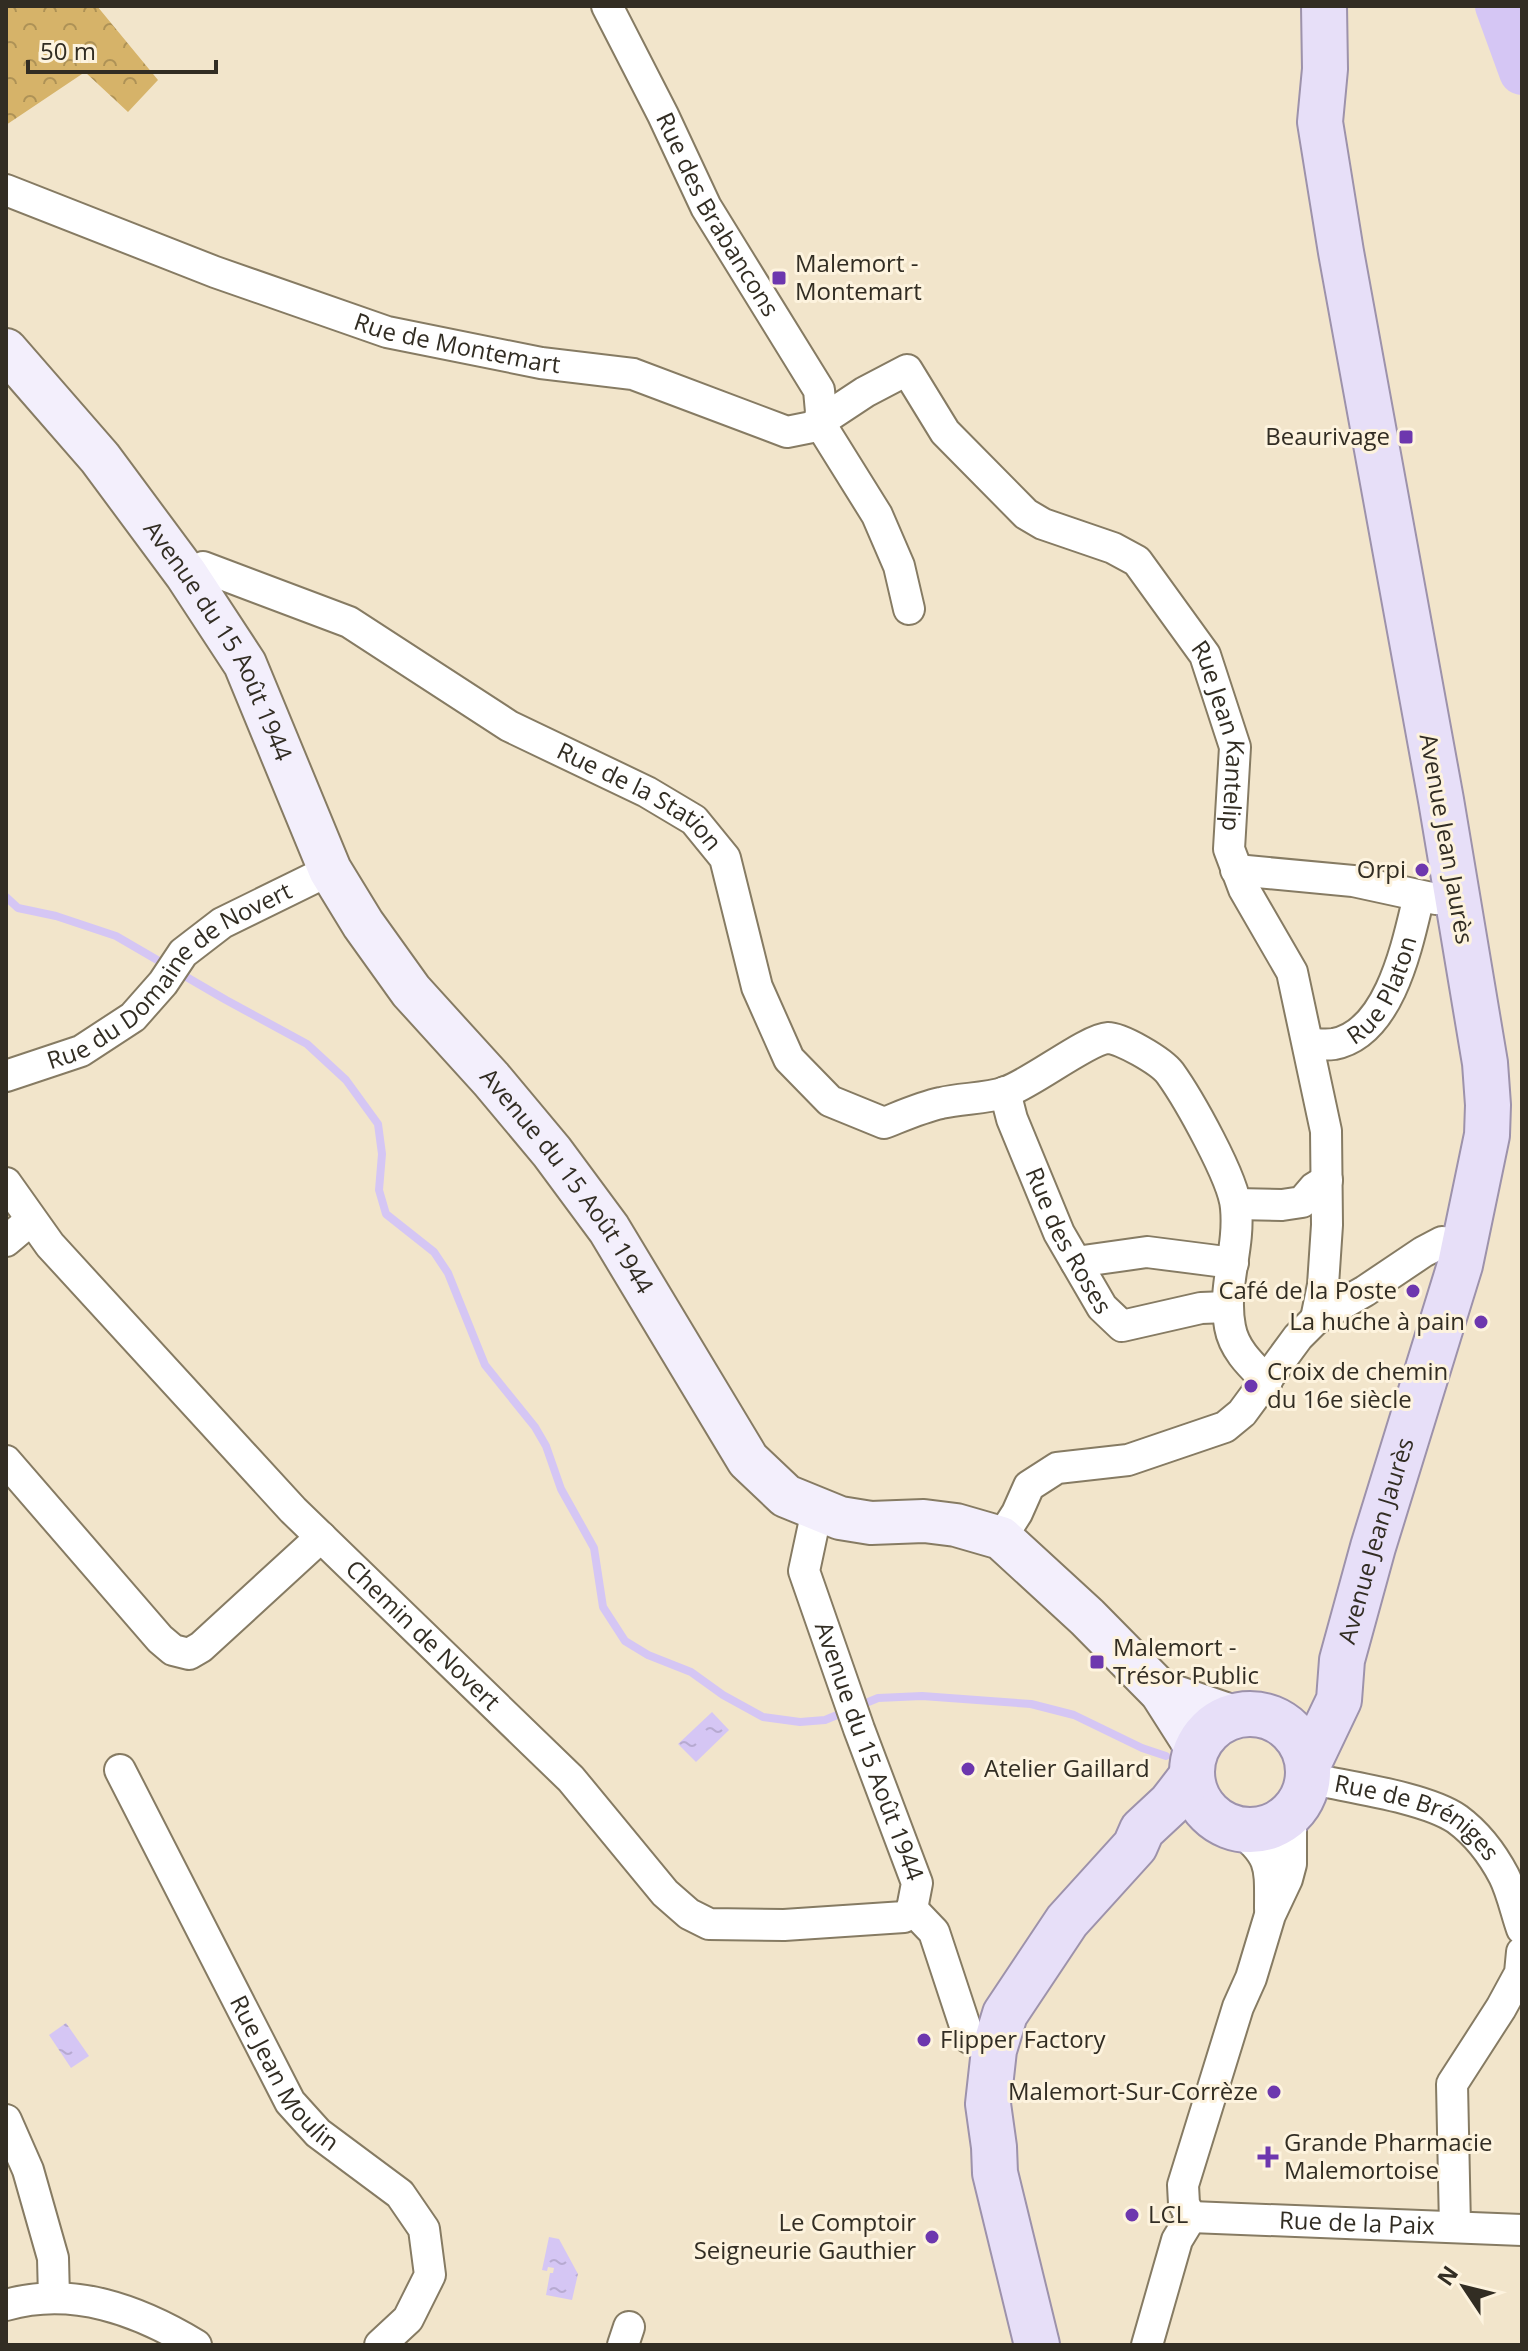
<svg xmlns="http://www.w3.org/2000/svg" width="1528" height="2351" font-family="'Open Sans',sans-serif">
  <defs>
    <pattern id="forest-crowns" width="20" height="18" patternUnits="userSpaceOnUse" patternTransform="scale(2)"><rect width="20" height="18" fill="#d6b369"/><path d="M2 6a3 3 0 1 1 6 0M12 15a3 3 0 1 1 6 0" fill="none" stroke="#ae9256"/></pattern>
    <pattern id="water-ripples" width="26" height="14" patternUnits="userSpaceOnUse" patternTransform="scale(2)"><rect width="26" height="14" fill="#d5c6f4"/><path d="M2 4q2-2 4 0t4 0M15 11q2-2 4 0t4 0" fill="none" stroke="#b7aad1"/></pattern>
  </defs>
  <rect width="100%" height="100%" fill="#f2e5cb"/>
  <path fill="url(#forest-crowns)" d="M 6,6 L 97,6 L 158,80 L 128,112 L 85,72 L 6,125 Z"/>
  <g fill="url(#water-ripples)">
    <path d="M 712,1712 L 729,1730 L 696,1762 L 678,1744 Z"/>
    <path d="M 66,2023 L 89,2056 L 71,2068 L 49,2035 Z"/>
    <path d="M 549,2237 L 559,2239 L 578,2274 L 572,2300 L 546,2295 L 550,2273 L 553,2273 L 554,2268 L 548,2267 L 547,2271 L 542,2270 Z"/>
  </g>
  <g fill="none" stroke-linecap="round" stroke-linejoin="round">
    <path stroke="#d5c6f4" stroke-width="8" d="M 6,897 L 18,908 L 56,916 L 116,936 L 226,1000 L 307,1044 L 346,1080 L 378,1124 L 382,1154 L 379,1190 L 386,1214 L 434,1252 L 448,1273 L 485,1365 L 535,1427 L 546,1446 L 561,1489 L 594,1548 L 603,1607 L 625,1641 L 648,1655 L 691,1672 L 723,1695 L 763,1717 L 800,1722 L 825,1720 L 878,1698 L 922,1696 L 1031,1704 L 1074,1715 L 1142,1748 L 1166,1756"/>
    <path stroke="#d5c6f4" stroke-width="46" d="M 1498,6 L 1522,72"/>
    <g stroke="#867b63" stroke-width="34">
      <g id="street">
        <path id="s1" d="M 607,6 L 663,115 L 706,207 L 819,390 L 821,412 L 819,422 L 877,515 L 899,566 L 909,609"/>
        <path id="s2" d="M 6,190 L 215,272 L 387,332 L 541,363 L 633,374 L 787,432 L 812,427 L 865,392 L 907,370 L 945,432 L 1026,514 L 1043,524 L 1113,548 L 1137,561 L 1205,655 L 1235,747 L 1229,849 L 1244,889 L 1292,972 L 1326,1131 L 1327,1225 L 1323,1285 L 1316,1319"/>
        <path id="s3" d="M 186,574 L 203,567 L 349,622 L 509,726 L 647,792 L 694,820 L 725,858 L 757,987 L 789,1059 L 830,1101 L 884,1123 C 902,1116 922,1107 941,1103 C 962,1098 986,1099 1006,1092 C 1032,1083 1088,1039 1108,1038 C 1121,1038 1161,1061 1170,1073 C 1188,1098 1234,1179 1236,1208 C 1240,1250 1222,1286 1230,1327 C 1234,1350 1252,1366 1267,1381"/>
        <path d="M 1236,870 L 1353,881 L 1436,899 L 1456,898"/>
        <path id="s4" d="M 1309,1044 C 1317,1044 1326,1045 1334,1044 C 1391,1033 1408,941 1419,896"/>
        <path id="s5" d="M 6,1076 L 81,1051 L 133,1017 L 163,983 L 183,953 L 222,923 L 330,870"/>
        <path id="s6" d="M 1005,1092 L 1012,1119 L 1059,1233 L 1102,1307 L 1122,1326 L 1201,1308 L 1227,1307"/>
        <path id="s7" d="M 6,1183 L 50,1245 L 293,1510 L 571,1779 L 665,1893 L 689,1914 L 709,1924 L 784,1925 L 904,1917 L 912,1909"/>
        <path d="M 1236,1204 L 1282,1205 L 1302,1202 L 1314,1188 L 1327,1180"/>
        <path d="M 6,1241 L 31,1220"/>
        <path d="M 1076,1262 L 1147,1252 L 1233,1263"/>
        <path d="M 6,1461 L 160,1639 L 173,1650 L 189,1654 L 201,1647 L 321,1537"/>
        <path id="s8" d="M 817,1510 L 804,1571 L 859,1729 L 917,1883 L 912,1909"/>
        <path d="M 1001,1538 L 1017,1513 L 1029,1486 L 1057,1468 L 1128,1460 L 1225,1427 L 1242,1413 L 1298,1337 L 1316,1319 L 1365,1291 L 1423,1252 L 1442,1242 L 1464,1247"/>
        <path id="s9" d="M 120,1770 L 290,2102 L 318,2133 L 400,2194 L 424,2229 L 430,2275 L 408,2319 L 380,2345"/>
        <path id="s10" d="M 1308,1778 C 1347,1787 1425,1797 1457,1819 C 1476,1833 1493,1855 1504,1876 C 1512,1892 1516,1912 1522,1929"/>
        <path d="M 1238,1829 C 1273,1856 1270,1868 1270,1909"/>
        <path d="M 912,1909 L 934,1932 L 969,2038 L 994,2050"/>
        <path d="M 6,2120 L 28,2170 L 53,2258 L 54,2298"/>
        <path d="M 1191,2217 L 1184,2204 L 1183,2185 L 1238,2007 L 1251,1978 L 1270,1915 L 1287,1879 L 1291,1864 L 1291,1813"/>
        <path id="s11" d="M 1191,2217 L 1522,2230"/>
        <path d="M 1455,2227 L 1452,2084 L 1501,2008 L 1520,1973 L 1522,1952"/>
        <path d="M 6,2305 C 73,2286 138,2310 196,2345"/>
        <path d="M 623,2345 L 629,2327"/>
        <path d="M 1147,2345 L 1177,2240 L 1191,2217"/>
      </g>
    </g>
    <g stroke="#867b63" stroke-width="46">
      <g id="secondary">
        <path id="s12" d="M 6,350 L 100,458 L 186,574 L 245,664 L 330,870 L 363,924 L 411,991 L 491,1079 L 552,1152 L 609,1229 L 748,1460 L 786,1496 L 840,1518 L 871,1523 L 924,1521 L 956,1525 L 1001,1538 L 1087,1617 L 1161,1692 L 1196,1747"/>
        <path d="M 1161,1692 L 1231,1716"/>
      </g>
    </g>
    <g stroke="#9d92ab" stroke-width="48">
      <g id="primary">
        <circle cx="1250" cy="1772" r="58"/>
        <path id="s13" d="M 1308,1765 L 1339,1700 L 1342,1660 L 1373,1547 L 1460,1265 L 1487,1135 L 1488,1105 L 1485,1063 L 1441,800 L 1341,252 L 1320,122 L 1325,69 L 1324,6"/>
        <path d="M 1037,2345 L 995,2173 L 994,2147 L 988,2104 L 994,2050 L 1005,2014 L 1067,1921 L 1135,1846 L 1142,1830 L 1171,1803 L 1191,1777"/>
      </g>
    </g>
    <use href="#street" stroke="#fff" stroke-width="30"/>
    <use href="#secondary" stroke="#f3effc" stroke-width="42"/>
    <use href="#primary" stroke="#e7dff8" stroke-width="44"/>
  </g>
  <g fill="#6d37ae" stroke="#fdf3de" stroke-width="3">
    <rect x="771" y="270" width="16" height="16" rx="4"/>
    <rect x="1398" y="429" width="16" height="16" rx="4"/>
    <circle cx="1422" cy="870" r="8"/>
    <circle cx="1413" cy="1291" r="8"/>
    <circle cx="1481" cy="1322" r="8"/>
    <circle cx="1251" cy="1386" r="8"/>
    <rect x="1089" y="1654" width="16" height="16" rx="4"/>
    <circle cx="968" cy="1769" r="8"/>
    <circle cx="924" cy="2040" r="8"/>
    <circle cx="1274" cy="2092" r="8"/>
    <path d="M1264 2145h8v8h8v8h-8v8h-8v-8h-8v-8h8z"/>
    <circle cx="1132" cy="2215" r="8"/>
    <circle cx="932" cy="2237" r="8"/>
  </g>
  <g text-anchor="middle" stroke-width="6" stroke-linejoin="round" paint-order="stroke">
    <g font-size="24" fill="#322d23" stroke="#fdf3de">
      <text dy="8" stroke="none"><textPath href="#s1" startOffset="236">Rue des Brabancons</textPath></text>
      <text dy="8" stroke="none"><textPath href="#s2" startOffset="478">Rue de Montemart</textPath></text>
      <text dy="8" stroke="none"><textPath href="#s12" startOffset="362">Avenue du 15 Août 1944</textPath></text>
      <text dy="8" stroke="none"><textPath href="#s2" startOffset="1466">Rue Jean Kantelip</textPath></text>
      <text dy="8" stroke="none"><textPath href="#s3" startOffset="514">Rue de la Station</textPath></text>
      <text transform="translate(1446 839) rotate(80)" y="8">Avenue Jean Jaurès</text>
      <text dy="8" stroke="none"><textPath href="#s5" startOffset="196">Rue du Domaine de Novert</textPath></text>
      <text dy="8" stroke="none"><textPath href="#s4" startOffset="102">Rue Platon</textPath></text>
      <text dy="8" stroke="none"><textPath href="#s12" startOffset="1010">Avenue du 15 Août 1944</textPath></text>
      <text dy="8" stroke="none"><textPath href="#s6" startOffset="162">Rue des Roses</textPath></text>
      <text dy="8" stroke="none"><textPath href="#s13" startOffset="236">Avenue Jean Jaurès</textPath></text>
      <text dy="8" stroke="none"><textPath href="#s7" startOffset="616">Chemin de Novert</textPath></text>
      <text dy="8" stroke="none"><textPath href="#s8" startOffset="254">Avenue du 15 Août 1944</textPath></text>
      <text dy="8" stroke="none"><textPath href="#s10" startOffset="118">Rue de Bréniges</textPath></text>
      <text dy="8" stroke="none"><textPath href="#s9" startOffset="346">Rue Jean Moulin</textPath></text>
      <text dy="8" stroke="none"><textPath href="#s11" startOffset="166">Rue de la Paix</textPath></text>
    </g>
    <g font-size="24" fill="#322d23" stroke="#fdf3de" text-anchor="start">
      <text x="795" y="272">Malemort -<tspan x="795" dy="28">Montemart</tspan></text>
      <text x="1390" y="445" text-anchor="end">Beaurivage</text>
      <text x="1406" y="878" text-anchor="end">Orpi</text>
      <text x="1397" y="1299" text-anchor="end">Café de la Poste</text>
      <text x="1465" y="1330" text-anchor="end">La huche à pain</text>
      <text x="1267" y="1380">Croix de chemin<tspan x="1267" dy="28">du 16e siècle</tspan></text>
      <text x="1113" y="1656">Malemort -<tspan x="1113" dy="28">Trésor Public</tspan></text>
      <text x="984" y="1777">Atelier Gaillard</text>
      <text x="940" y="2048">Flipper Factory</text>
      <text x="1258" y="2100" text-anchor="end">Malemort-Sur-Corrèze</text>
      <text x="1284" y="2151">Grande Pharmacie<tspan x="1284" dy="28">Malemortoise</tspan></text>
      <text x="1148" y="2223">LCL</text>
      <text x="916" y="2231" text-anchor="end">Le Comptoir<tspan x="916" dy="28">Seigneurie Gauthier</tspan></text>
    </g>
  </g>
  <rect width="1528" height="2351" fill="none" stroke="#322d23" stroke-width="16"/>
  <g transform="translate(1464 2287) rotate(305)" stroke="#fdf3de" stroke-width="6" paint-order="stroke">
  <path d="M0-6L14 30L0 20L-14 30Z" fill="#322d23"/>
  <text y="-12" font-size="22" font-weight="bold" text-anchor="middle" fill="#322d23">N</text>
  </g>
  <path d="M28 60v12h188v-12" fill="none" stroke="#322d23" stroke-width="4"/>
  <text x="40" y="60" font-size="24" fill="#322d23" stroke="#fdf3de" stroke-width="6" paint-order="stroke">50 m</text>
</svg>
